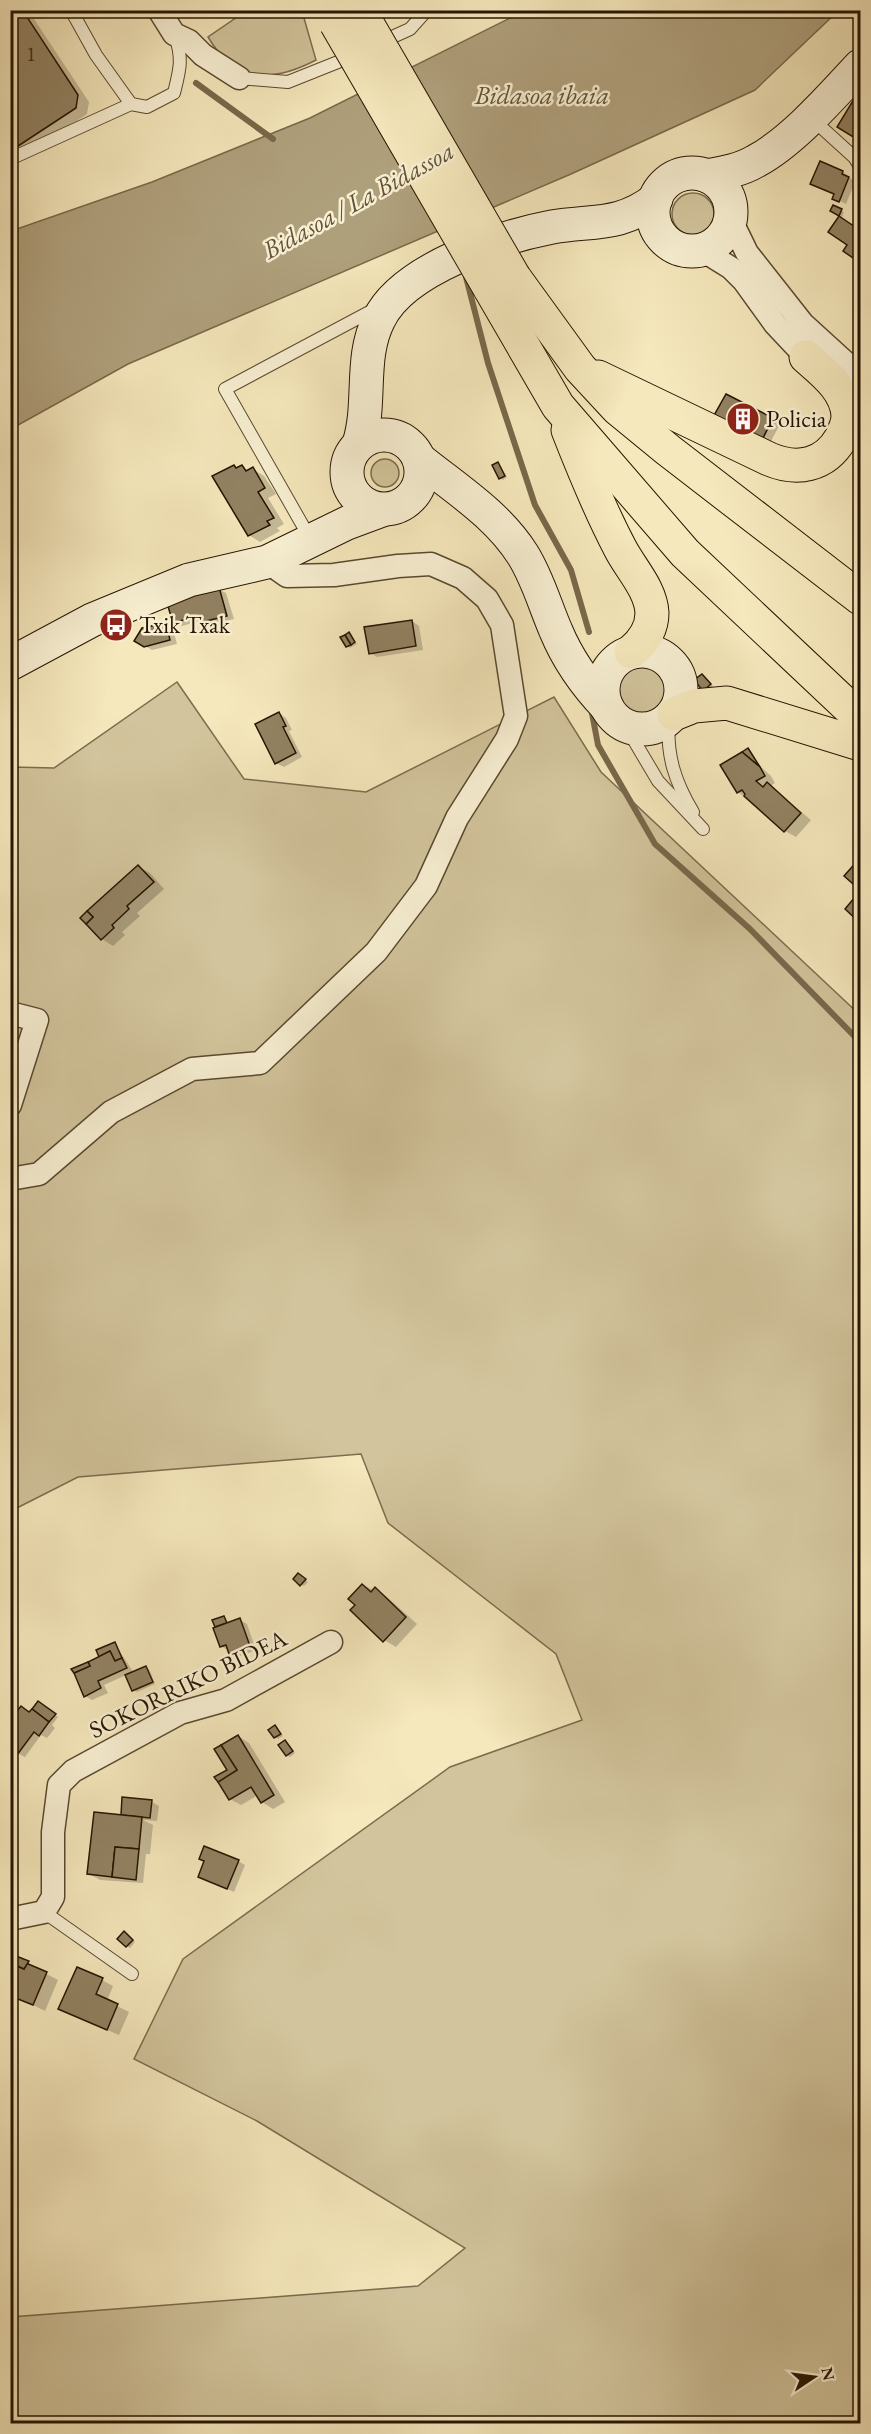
<svg xmlns="http://www.w3.org/2000/svg" width="871" height="2434" font-family="'EB Garamond',serif">
  <rect width="100%" height="100%" fill="#f5e8bc"/>
  <filter id="stains"><feTurbulence type="fractalNoise" baseFrequency=".00333" numOctaves="4"/><feColorMatrix values="0 0 0 0 .2 0 0 0 0 .09 0 0 0 0 .02 0 0 0 .5 -.17"/></filter>
  <radialGradient id="worn" r=".72"><stop offset=".6" stop-color="#630" stop-opacity="0"/><stop offset="1" stop-color="#630" stop-opacity=".3"/></radialGradient>
  <g fill="#d2c49c" stroke="#7c6c4e" stroke-width="1.5">
    <path d="M 246,11 L 302,11 L 316,60 C 272,83 235,83 208,37 Z"/>
    <circle cx="693" cy="214" r="21"/>
    <circle cx="385" cy="473" r="14"/>
    <circle cx="641" cy="691" r="28"/>
    <path d="M 177,682 L 244,779 L 366,792 L 554,697 L 601,772 L 860,1015 L 860,2423 L 11,2423 L 11,2317 L 418,2286 L 465,2248 L 257,2121 L 134,2059 L 183,1959 L 450,1767 L 582,1720 L 556,1654 L 388,1523 L 361,1454 L 78,1477 L 11,1511 L 11,767 L 54,768 Z"/>
  </g>
  <path fill="#afa07c" stroke="#79684a" stroke-width="1.5" d="M 524,11 L 838,11 L 755,90 L 571,174 L 128,364 L 11,429 L 10,321 L 17,313 L 11,307 L 11,231 L 152,182 L 310,118 Z"/>
  <g fill="#0003">
    <path d="M 10,10 L 40,10 L 45,19 L 34,19 L 89,102 L 87,114 L 24,156 L 10,153 Z"/>
    <path d="M 854,101 L 860,105 L 860,140 L 839,127 Z"/>
    <path d="M 820,163 L 843,172 L 855,182 L 846,204 L 834,198 L 836,194 Z"/>
    <path d="M 834,207 L 844,212 L 841,219 L 860,232 L 860,260 L 854,256 L 850,244 L 830,232 L 841,216 L 832,210 Z"/>
    <path d="M 726,396 L 780,424 L 768,447 Z"/>
    <path d="M 498,463 L 507,477 L 503,480 L 500,478 Z"/>
    <path d="M 234,466 L 239,469 L 242,467 L 249,471 L 253,469 L 264,476 L 276,494 L 268,498 L 284,524 L 277,528 L 280,531 L 260,542 L 249,535 Z"/>
    <path d="M 218,589 L 226,593 L 234,619 L 210,625 L 203,620 L 182,626 L 174,622 Z"/>
    <path d="M 412,621 L 419,626 L 423,650 L 377,657 L 370,653 Z"/>
    <path d="M 165,625 L 173,629 L 177,644 L 152,650 L 136,641 Z"/>
    <path d="M 349,634 L 357,644 L 350,648 L 347,646 Z"/>
    <path d="M 703,675 L 713,686 L 707,691 Z"/>
    <path d="M 279,713 L 286,718 L 292,730 L 289,731 L 302,757 L 284,767 L 276,763 Z"/>
    <path d="M 748,750 L 759,765 L 771,776 L 775,783 L 770,786 L 811,820 L 796,837 L 785,831 L 738,792 Z"/>
    <path d="M 139,867 L 150,873 L 164,889 L 137,913 L 140,916 L 122,932 L 125,935 L 113,946 L 102,939 Z"/>
    <path d="M 301,1576 L 308,1582 L 304,1586 L 301,1584 Z"/>
    <path d="M 363,1585 L 386,1596 L 417,1624 L 396,1647 L 384,1640 L 357,1605 Z"/>
    <path d="M 224,1617 L 229,1624 L 240,1620 L 247,1624 L 256,1650 L 238,1657 L 221,1646 L 219,1627 L 216,1626 Z"/>
    <path d="M 115,1644 L 134,1673 L 146,1668 L 149,1669 L 155,1684 L 137,1692 L 133,1690 L 126,1675 L 104,1685 L 108,1693 L 92,1700 L 85,1696 L 101,1657 Z"/>
    <path d="M 42,1704 L 58,1717 L 52,1725 L 55,1728 L 47,1738 L 41,1735 L 25,1757 L 17,1753 Z"/>
    <path d="M 275,1727 L 283,1736 L 278,1739 L 275,1737 Z"/>
    <path d="M 238,1736 L 249,1743 L 285,1802 L 273,1809 L 262,1802 L 258,1795 L 241,1805 L 230,1799 L 229,1770 Z"/>
    <path d="M 285,1741 L 295,1753 L 290,1757 L 287,1755 Z"/>
    <path d="M 152,1802 L 159,1806 L 157,1821 L 143,1820 L 153,1825 L 150,1854 L 146,1854 L 143,1883 L 100,1880 L 89,1874 L 127,1817 Z"/>
    <path d="M 10,1850 L 15,1852 L 19,1875 L 10,1877 Z"/>
    <path d="M 206,1861 L 238,1861 L 245,1865 L 234,1892 L 207,1880 Z"/>
    <path d="M 128,1935 L 135,1942 L 130,1948 L 127,1946 Z"/>
    <path d="M 10,1955 L 58,1980 L 45,2011 L 15,1996 L 17,1991 L 10,1989 Z"/>
    <path d="M 102,1980 L 113,1986 L 107,2001 L 129,2012 L 119,2035 L 71,2014 Z"/>
  </g>
  <g fill="none" stroke-linecap="round" stroke-linejoin="round">
    <g stroke="#79684a" stroke-width="6">
      <path d="M 196,83 L 273,139"/>
      <path d="M 466,277 L 488,363 L 535,505 L 571,570 L 589,632"/>
      <path d="M 591,708 L 598,745 L 655,844 L 750,929 L 860,1042"/>
    </g>
  </g>
  <g fill="#928262" stroke="#271300" stroke-width="1.5">
    <path d="M 10,10 L 34,10 L 36,13 L 25,14 L 78,95 L 76,108 L 12,150 Z"/>
    <path d="M 854,99 L 860,103 L 860,135 L 858,140 L 837,127 Z"/>
    <path d="M 820,161 L 843,171 L 842,174 L 849,177 L 839,202 L 832,199 L 834,194 L 810,184 Z"/>
    <path d="M 833,205 L 842,209 L 839,216 L 830,211 Z"/>
    <path d="M 839,216 L 858,229 L 854,235 L 859,238 L 854,246 L 859,249 L 853,258 L 843,251 L 847,245 L 828,232 Z"/>
    <path d="M 726,394 L 773,418 L 760,444 L 712,419 Z"/>
    <path d="M 498,462 L 505,476 L 499,479 L 492,465 Z"/>
    <path d="M 234,465 L 236,468 L 242,465 L 246,471 L 253,467 L 265,488 L 258,492 L 274,518 L 267,521 L 270,525 L 248,536 L 212,476 Z"/>
    <path d="M 219,587 L 227,616 L 202,622 L 200,615 L 173,623 L 167,603 Z"/>
    <path d="M 412,620 L 416,646 L 369,654 L 364,627 Z"/>
    <path d="M 166,623 L 170,640 L 144,647 L 134,641 L 142,628 Z"/>
    <path d="M 349,632 L 355,642 L 351,645 L 345,635 Z"/>
    <path d="M 345,635 L 351,645 L 346,647 L 340,637 Z"/>
    <path d="M 702,674 L 711,684 L 703,691 L 694,680 Z"/>
    <path d="M 279,712 L 286,726 L 283,727 L 296,753 L 275,764 L 255,724 Z"/>
    <path d="M 748,748 L 760,767 L 742,752 Z"/>
    <path d="M 742,752 L 760,767 L 765,776 L 756,781 L 763,787 L 767,782 L 801,813 L 784,832 L 744,796 L 745,794 L 742,790 L 737,793 L 720,765 Z"/>
    <path d="M 860,858 L 860,890 L 844,876 Z"/>
    <path d="M 138,865 L 154,882 L 127,906 L 129,909 L 112,925 L 114,928 L 101,940 L 86,924 L 93,917 L 87,911 Z"/>
    <path d="M 860,891 L 860,923 L 845,909 Z"/>
    <path d="M 87,911 L 93,917 L 86,924 L 80,918 Z"/>
    <path d="M 298,1573 L 306,1579 L 300,1586 L 293,1579 Z"/>
    <path d="M 362,1584 L 371,1592 L 375,1587 L 406,1617 L 383,1642 L 350,1610 L 355,1605 L 348,1599 Z"/>
    <path d="M 224,1616 L 227,1623 L 215,1627 L 212,1620 Z"/>
    <path d="M 240,1618 L 250,1646 L 229,1654 L 226,1645 L 220,1647 L 213,1628 Z"/>
    <path d="M 115,1642 L 122,1658 L 115,1661 L 110,1651 L 99,1657 L 96,1650 Z"/>
    <path d="M 110,1651 L 115,1661 L 122,1658 L 127,1668 L 98,1681 L 101,1688 L 84,1697 L 74,1673 L 90,1666 L 88,1662 Z"/>
    <path d="M 88,1662 L 90,1666 L 74,1673 L 71,1669 Z"/>
    <path d="M 146,1666 L 153,1682 L 132,1691 L 125,1675 Z"/>
    <path d="M 38,1701 L 56,1714 L 49,1722 L 32,1709 Z"/>
    <path d="M 21,1706 L 29,1712 L 32,1709 L 49,1722 L 39,1736 L 34,1732 L 17,1755 L 10,1750 L 10,1737 L 16,1730 L 10,1725 L 10,1720 Z"/>
    <path d="M 275,1725 L 281,1734 L 274,1738 L 268,1730 Z"/>
    <path d="M 238,1735 L 274,1795 L 261,1803 L 251,1787 L 229,1800 L 218,1782 L 237,1770 L 221,1745 Z"/>
    <path d="M 285,1740 L 293,1751 L 286,1756 L 278,1745 Z"/>
    <path d="M 221,1745 L 237,1770 L 218,1782 L 214,1777 L 227,1770 L 214,1749 Z"/>
    <path d="M 122,1797 L 152,1800 L 150,1818 L 121,1815 Z"/>
    <path d="M 94,1812 L 142,1817 L 139,1849 L 115,1847 L 112,1877 L 87,1874 Z"/>
    <path d="M 204,1846 L 239,1860 L 227,1889 L 198,1877 L 204,1861 L 199,1859 Z"/>
    <path d="M 115,1847 L 139,1849 L 136,1880 L 112,1877 Z"/>
    <path d="M 124,1931 L 133,1940 L 126,1947 L 117,1939 Z"/>
    <path d="M 10,1954 L 16,1956 L 13,1964 L 24,1969 L 26,1963 L 47,1972 L 33,2005 L 13,1997 L 17,1987 L 10,1985 Z"/>
    <path d="M 16,1956 L 29,1961 L 24,1969 L 13,1964 Z"/>
    <path d="M 77,1967 L 103,1978 L 96,1994 L 118,2004 L 107,2030 L 58,2009 Z"/>
  </g>
  <g fill="none" stroke-linecap="round" stroke-linejoin="round">
    <g stroke="#5a482f" stroke-width="14">
      <g id="lane">
        <path d="M 71,10 L 96,55 L 131,104"/>
        <path d="M 379,43 L 410,29 L 427,10"/>
        <path d="M 239,78 L 288,82 L 353,56"/>
        <path d="M 811,118 L 854,157 L 860,166"/>
        <path d="M 10,159 L 131,104 L 147,107 L 174,93 C 180,69 183,59 175,35"/>
        <path d="M 311,540 L 225,389 L 377,308"/>
        <path d="M 669,719 C 666,755 675,782 693,812"/>
        <path d="M 626,727 L 658,781 L 703,829"/>
        <path d="M 44,1912 L 132,1974"/>
      </g>
    </g>
    <g stroke="#5a482f" stroke-width="25">
      <g id="street">
        <path d="M 159,10 L 174,34 L 189,41 L 203,55 L 239,78"/>
        <path d="M 731,220 L 747,253 L 803,324 L 848,365 L 856,367"/>
        <path d="M 702,250 L 731,268 L 744,281 L 775,324 L 806,357 L 839,370 L 860,383"/>
        <path d="M 10,1013 L 37,1020 L 10,1105"/>
        <path d="M 10,1179 L 39,1174 L 111,1112 L 192,1069 L 260,1063 L 376,952 L 426,886 L 457,818 L 507,739 L 516,716 L 502,625 L 487,599 L 463,578 L 431,564 L 398,566 L 334,575 L 287,576 L 267,562"/>
        <path d="M 10,1919 L 44,1912 L 53,1897 L 53,1832 L 59,1785 L 73,1771 L 180,1713 L 226,1700 L 331,1642"/>
      </g>
    </g>
    <g stroke="#271300" stroke-width="35">
      <g id="secondary">
        <circle cx="692" cy="212" r="39"/>
        <path d="M 707,176 C 724,173 741,170 756,161 C 793,141 832,96 860,66"/>
        <circle cx="384" cy="472" r="37"/>
        <path d="M 359,444 C 372,403 359,358 379,319 C 403,269 500,237 552,227 C 593,220 620,227 656,199"/>
        <path d="M 419,459 C 456,489 497,514 523,555 C 538,579 545,606 556,631 C 568,660 586,685 607,707"/>
        <circle cx="642" cy="690" r="39"/>
        <path d="M 10,664 L 92,620 L 189,580 L 267,562 L 347,523 L 382,510"/>
      </g>
    </g>
    <g stroke="#271300" stroke-width="35">
      <g id="highway">
        <path d="M 514,277 L 580,368 L 618,409 L 668,450 L 860,598"/>
        <path d="M 489,287 L 558,406 L 685,553 L 860,718"/>
        <path d="M 598,377 L 769,459 C 797,471 825,466 841,438 C 844,432 848,423 848,416 C 847,390 823,372 806,357"/>
        <path d="M 568,430 C 584,471 600,510 620,548 C 630,568 651,589 652,613 C 652,630 643,642 631,652"/>
        <path d="M 674,714 L 694,706 L 727,703 L 860,744"/>
      </g>
    </g>
    <use href="#lane" stroke="#f8f0d3" stroke-width="12"/>
    <use href="#street" stroke="#f8f0d3" stroke-width="22"/>
    <use href="#secondary" stroke="#f8f0d3" stroke-width="33"/>
    <use href="#highway" stroke="#f5e8bc" stroke-width="33"/>
    <g stroke="#271300" stroke-width="35" stroke-linecap="butt">
      <g id="highway-bridge">
        <path d="M 361,13 L 514,277"/>
        <path d="M 336,23 L 489,287"/>
      </g>
    </g>
    <use href="#highway-bridge" stroke="#f5e8bc" stroke-width="33"/>
  </g>
  <defs>
    <g id="building-disc" transform="scale(1.725)"><circle r="9.5" fill="#8f2418" stroke="#f8f0d3"/><path d="M-4-6H4V6H1V3H-1V6H-4ZM-2.5-4.3h1.7v1.8h-1.7ZM.8-4.3h1.7v1.8H.8ZM-2.5-1h1.7V.8h-1.7ZM.8-1h1.7V.8H.8Z" fill="#fff"/></g>
    <g id="bus-disc" transform="scale(1.725)"><circle r="9.5" fill="#8f2418" stroke="#f8f0d3"/><path d="M-5-6H5V4H4V6H2V4H-2V6H-4V4H-5ZM-3.5-4V0h7V-4ZM-3.5 1.2v1.5H-2V1.2ZM2 1.2v1.5H3.5V1.2Z" fill="#fff"/></g>
  </defs>
  <g fill-rule="evenodd">
    <use href="#building-disc" x="743" y="419"/>
    <use href="#bus-disc" x="116" y="625"/>
  </g>
  <g text-anchor="middle" stroke-width="5" stroke-linejoin="round" paint-order="stroke">
    <g font-size="21" fill="#422f18">
      <text x="31" y="61">1</text>
    </g>
    <g font-size="24" fill="#271300" stroke="#f8f0d3" text-anchor="start">
      <text x="766" y="427">Policia</text>
      <text x="139" y="633">Txik Txak</text>
    </g>
    <g font-size="24" fill="#271300" stroke="#f8f0d3">
      <text transform="translate(188 1684) rotate(-26)" y="8">SOKORRIKO BIDEA</text>
    </g>
    <g font-size="26" font-style="italic" fill="#645238" stroke="#f8f0d3">
      <text x="542" y="104">Bidasoa ibaia</text>
      <text transform="translate(358 200) rotate(-29)" y="9">Bidasoa / La Bidassoa</text>
    </g>
  </g>
  <rect width="871" height="2434" fill="none" stroke="#f5e8bc" stroke-width="36"/>
  <rect x="12" y="12" width="847" height="2410" fill="none" stroke="#271300" stroke-width="3"/>
  <rect x="18" y="18" width="835" height="2398" fill="none" stroke="#271300" stroke-width="1.5"/>
  <g transform="translate(814 2377) rotate(77)" stroke="#f8f0d3" stroke-width="4.5" paint-order="stroke">
  <path d="M0-4.5L10 22L0 15L-10 22Z" fill="#271300"/>
  <text y="-9" font-size="16" font-weight="bold" text-anchor="middle" fill="#271300">N</text>
  </g>
  <rect width="100%" height="100%" filter="url(#stains)"/>
  <rect width="100%" height="100%" fill="url(#worn)"/>
</svg>
